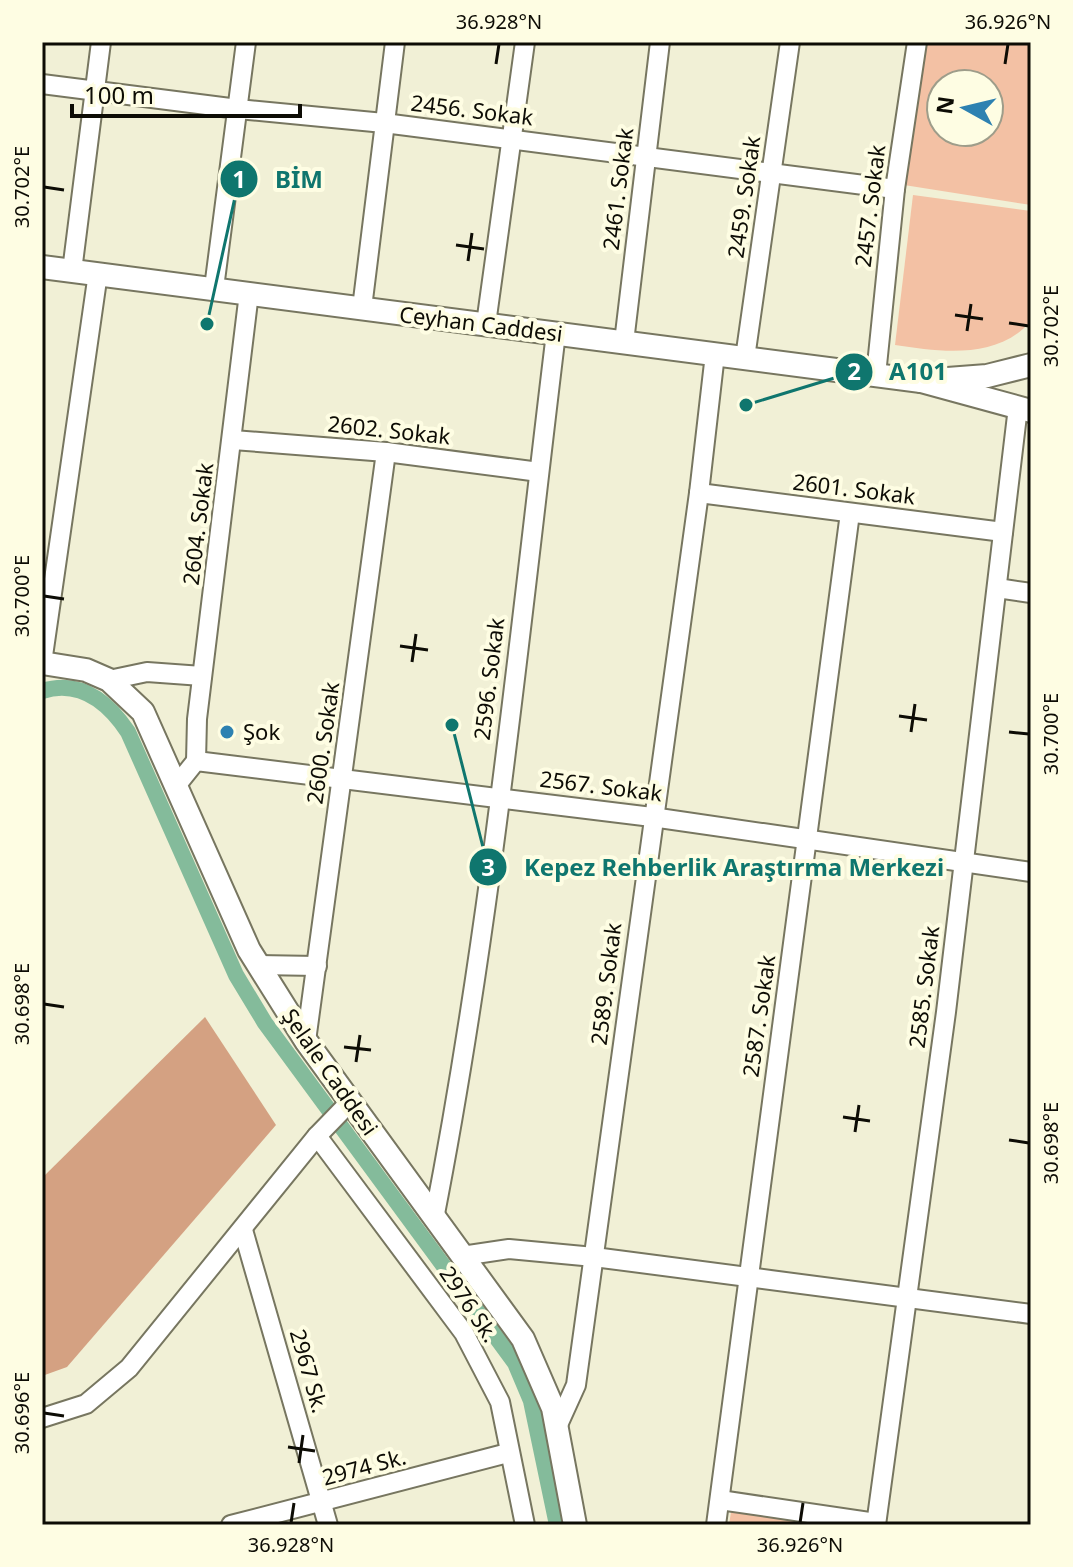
<svg xmlns="http://www.w3.org/2000/svg" width="1073" height="1567" font-family="'Noto Sans',sans-serif">
  <rect width="100%" height="100%" fill="#f1f0d6"/>
  <g fill="#f3c1a4" fill-rule="evenodd">
    <path d="M 923,42 L 1031,42 L 1031,205 L 904,185 ZM 941,84 L 989,84 L 989,132 L 941,132 Z"/>
    <path d="M 913,195 L 1031,211 L 1031,321 C 997,360 941,352 895,345 Z"/>
    <path d="M 731,1512 L 844,1525 L 729,1525 Z"/>
  </g>
  <path fill="#d4a182" d="M 205,1017 L 276,1125 L 67,1367 L 42,1376 L 42,1178 Z"/>
  <g fill="none" stroke-linecap="round" stroke-linejoin="round">
    <path stroke="#84bb9b" stroke-width="16" d="M 42,691 C 80,679 108,702 128,732 L 236,975 L 265,1023 L 515,1363 L 531,1401 L 557,1525"/>
    <g stroke="#777660" stroke-width="22">
      <g id="minor">
        <path d="M 42,84 L 238,109 L 384,123 L 895,189"/>
        <path d="M 72,271 L 101,42"/>
        <path d="M 214,288 L 246,42"/>
        <path d="M 362,308 L 395,42"/>
        <path d="M 486,324 L 525,42"/>
        <path d="M 624,342 L 660,42"/>
        <path d="M 745,358 L 790,42"/>
        <path d="M 876,375 L 895,189 L 917,42"/>
        <path d="M 233,440 L 386,452 L 539,472"/>
        <path d="M 699,493 L 1003,532"/>
        <path d="M 997,588 L 1031,593"/>
        <path d="M 42,663 L 98,273"/>
        <path d="M 109,680 L 147,672 L 202,676"/>
        <path d="M 196,761 L 197,719 L 249,293"/>
        <path d="M 176,786 L 196,761 L 652,817 L 1031,872"/>
        <path d="M 258,965 L 317,966"/>
        <path d="M 306,1041 L 386,452"/>
        <path d="M 317,1136 L 464,1333 L 500,1402 L 525,1525"/>
        <path d="M 434,1219 C 491,927 520,628 556,333"/>
        <path d="M 243,1230 L 328,1525"/>
        <path d="M 462,1256 L 509,1249 L 594,1257 L 1031,1314"/>
        <path d="M 42,1418 L 86,1404 L 129,1368 L 317,1136 L 350,1102"/>
        <path d="M 557,1427 L 576,1385 L 699,493 L 715,354"/>
        <path d="M 720,1500 L 876,1523"/>
        <path d="M 231,1525 L 508,1453"/>
        <path d="M 716,1525 L 850,513"/>
        <path d="M 876,1525 L 946,1012 L 1018,407"/>
      </g>
    </g>
    <g stroke="#777660" stroke-width="26">
      <g id="tertiary">
        <path d="M 42,267 L 921,381"/>
        <path d="M 1031,365 L 987,376 L 921,381 L 1031,411"/>
        <path d="M 42,663 L 86,670 L 109,680 L 143,712 L 249,950 L 306,1041 L 523,1339 L 553,1408 L 575,1525"/>
      </g>
    </g>
    <use href="#minor" stroke="#fff" stroke-width="18"/>
    <use href="#tertiary" stroke="#fff" stroke-width="22"/>
  </g>
  <path fill="none" stroke="#0d0c05" stroke-width="3" d="M 496,64 L 499,44M 1005,64 L 1008,44M 44,187 L 64,190M 456,245 L 484,249M 468,261 L 472,233M 955,315 L 983,319M 1009,323 L 1029,326M 967,331 L 971,304M 44,596 L 64,599M 400,646 L 428,650M 412,662 L 416,634M 899,716 L 927,720M 911,732 L 915,704M 1009,732 L 1029,734M 44,1004 L 64,1007M 344,1047 L 371,1050M 356,1062 L 360,1035M 843,1117 L 870,1121M 855,1132 L 859,1105M 1009,1140 L 1029,1143M 44,1413 L 64,1416M 288,1447 L 315,1451M 299,1463 L 303,1435M 291,1523 L 294,1503M 800,1523 L 803,1503"/>
  <circle fill="#2d81b1" stroke="#fefde3" stroke-width="3" cx="227" cy="732" r="8"/>
  <g text-anchor="middle" stroke-width="8" stroke-linejoin="round" paint-order="stroke">
    <g font-size="22" fill="#0d0c05" stroke="#fefde3">
      <text transform="translate(472 110) rotate(7)" y="8">2456. Sokak</text>
      <text transform="translate(618 189) rotate(-83)" y="8">2461. Sokak</text>
      <text transform="translate(744 197) rotate(-82)" y="8">2459. Sokak</text>
      <text transform="translate(870 206) rotate(-83)" y="8">2457. Sokak</text>
      <text transform="translate(481 324) rotate(7)" y="8">Ceyhan Caddesi</text>
      <text transform="translate(389 430) rotate(6)" y="8">2602. Sokak</text>
      <text transform="translate(854 489) rotate(7)" y="8">2601. Sokak</text>
      <text transform="translate(198 524) rotate(-83)" y="8">2604. Sokak</text>
      <text transform="translate(489 679) rotate(-83)" y="8">2596. Sokak</text>
      <text transform="translate(323 743) rotate(-82)" y="8">2600. Sokak</text>
      <text transform="translate(601 786) rotate(7)" y="8">2567. Sokak</text>
      <text transform="translate(606 984) rotate(-83)" y="8">2589. Sokak</text>
      <text transform="translate(924 987) rotate(-83)" y="8">2585. Sokak</text>
      <text transform="translate(759 1016) rotate(-82)" y="8">2587. Sokak</text>
      <text transform="translate(330 1072) rotate(55)" y="8">Şelale Caddesi</text>
      <text transform="translate(469 1304) rotate(56)" y="8">2976 Sk.</text>
      <text transform="translate(309 1371) rotate(74)" y="8">2967 Sk.</text>
      <text transform="translate(364 1467) rotate(-15)" y="8">2974 Sk.</text>
    </g>
    <g font-size="22" fill="#0d0c05" stroke="#fefde3" text-anchor="start">
      <text x="243" y="740">Şok</text>
    </g>
  </g>
  <path fill="none" stroke="#0f766e" stroke-width="3" d="M207 324L239 179M746 405L854 372M452 725L488 867"/>
  <g fill="#0f766e" stroke="#fefde3" stroke-width="3">
    <circle cx="207" cy="324" r="8"/>
    <circle cx="746" cy="405" r="8"/>
    <circle cx="452" cy="725" r="8"/>
    <circle cx="239" cy="179" r="20"/>
    <circle cx="854" cy="372" r="20"/>
    <circle cx="488" cy="867" r="20"/>
  </g>
  <g font-size="24" text-anchor="middle" font-weight="bold" fill="#fff">
    <text x="239" y="188">1</text>
    <text x="854" y="380">2</text>
    <text x="488" y="876">3</text>
  </g>
  <g font-size="24" text-anchor="middle" font-weight="bold" fill="#0f766e" stroke="#fefde3" stroke-width="8" stroke-linejoin="round" paint-order="stroke">
    <text x="299" y="188">BİM</text>
    <text x="918" y="380">A101</text>
    <text x="734" y="876">Kepez Rehberlik Araştırma Merkezi</text>
  </g>
  <rect width="1073" height="1567" fill="none" stroke="#fefde3" stroke-width="88"/>
  <g transform="translate(965 108) rotate(278)"><circle r="38" fill="#fefde3" stroke="#9e9d8a" stroke-width="2"/>
  <path d="M0-6L14 30L0 20L-14 30Z" fill="#2d81b1"/>
  <text y="-12" font-size="22" font-weight="bold" text-anchor="middle" fill="#0d0c05">N</text>
  </g>
  <path d="M72 104v12h228v-12" fill="none" stroke="#0d0c05" stroke-width="4"/>
  <text x="84" y="104" font-size="24" fill="#0d0c05" stroke="#fefde3" stroke-width="6" paint-order="stroke">100 m</text>
  <rect x="44" y="44" width="985" height="1479" fill="none" stroke="#0d0c05" stroke-width="3"/>
  <g font-size="20" text-anchor="middle" fill="#0d0c05">
    <text x="499" y="29">36.928°N</text>
    <text x="1008" y="29">36.926°N</text>
    <text transform="translate(22 187) rotate(-90)" y="7">30.702°E</text>
    <text transform="translate(1051 326) rotate(-90)" y="7">30.702°E</text>
    <text transform="translate(22 596) rotate(-90)" y="7">30.700°E</text>
    <text transform="translate(1051 734) rotate(-90)" y="7">30.700°E</text>
    <text transform="translate(22 1004) rotate(-90)" y="7">30.698°E</text>
    <text transform="translate(1051 1143) rotate(-90)" y="7">30.698°E</text>
    <text transform="translate(22 1413) rotate(-90)" y="7">30.696°E</text>
    <text x="291" y="1552">36.928°N</text>
    <text x="800" y="1552">36.926°N</text>
  </g>
</svg>
